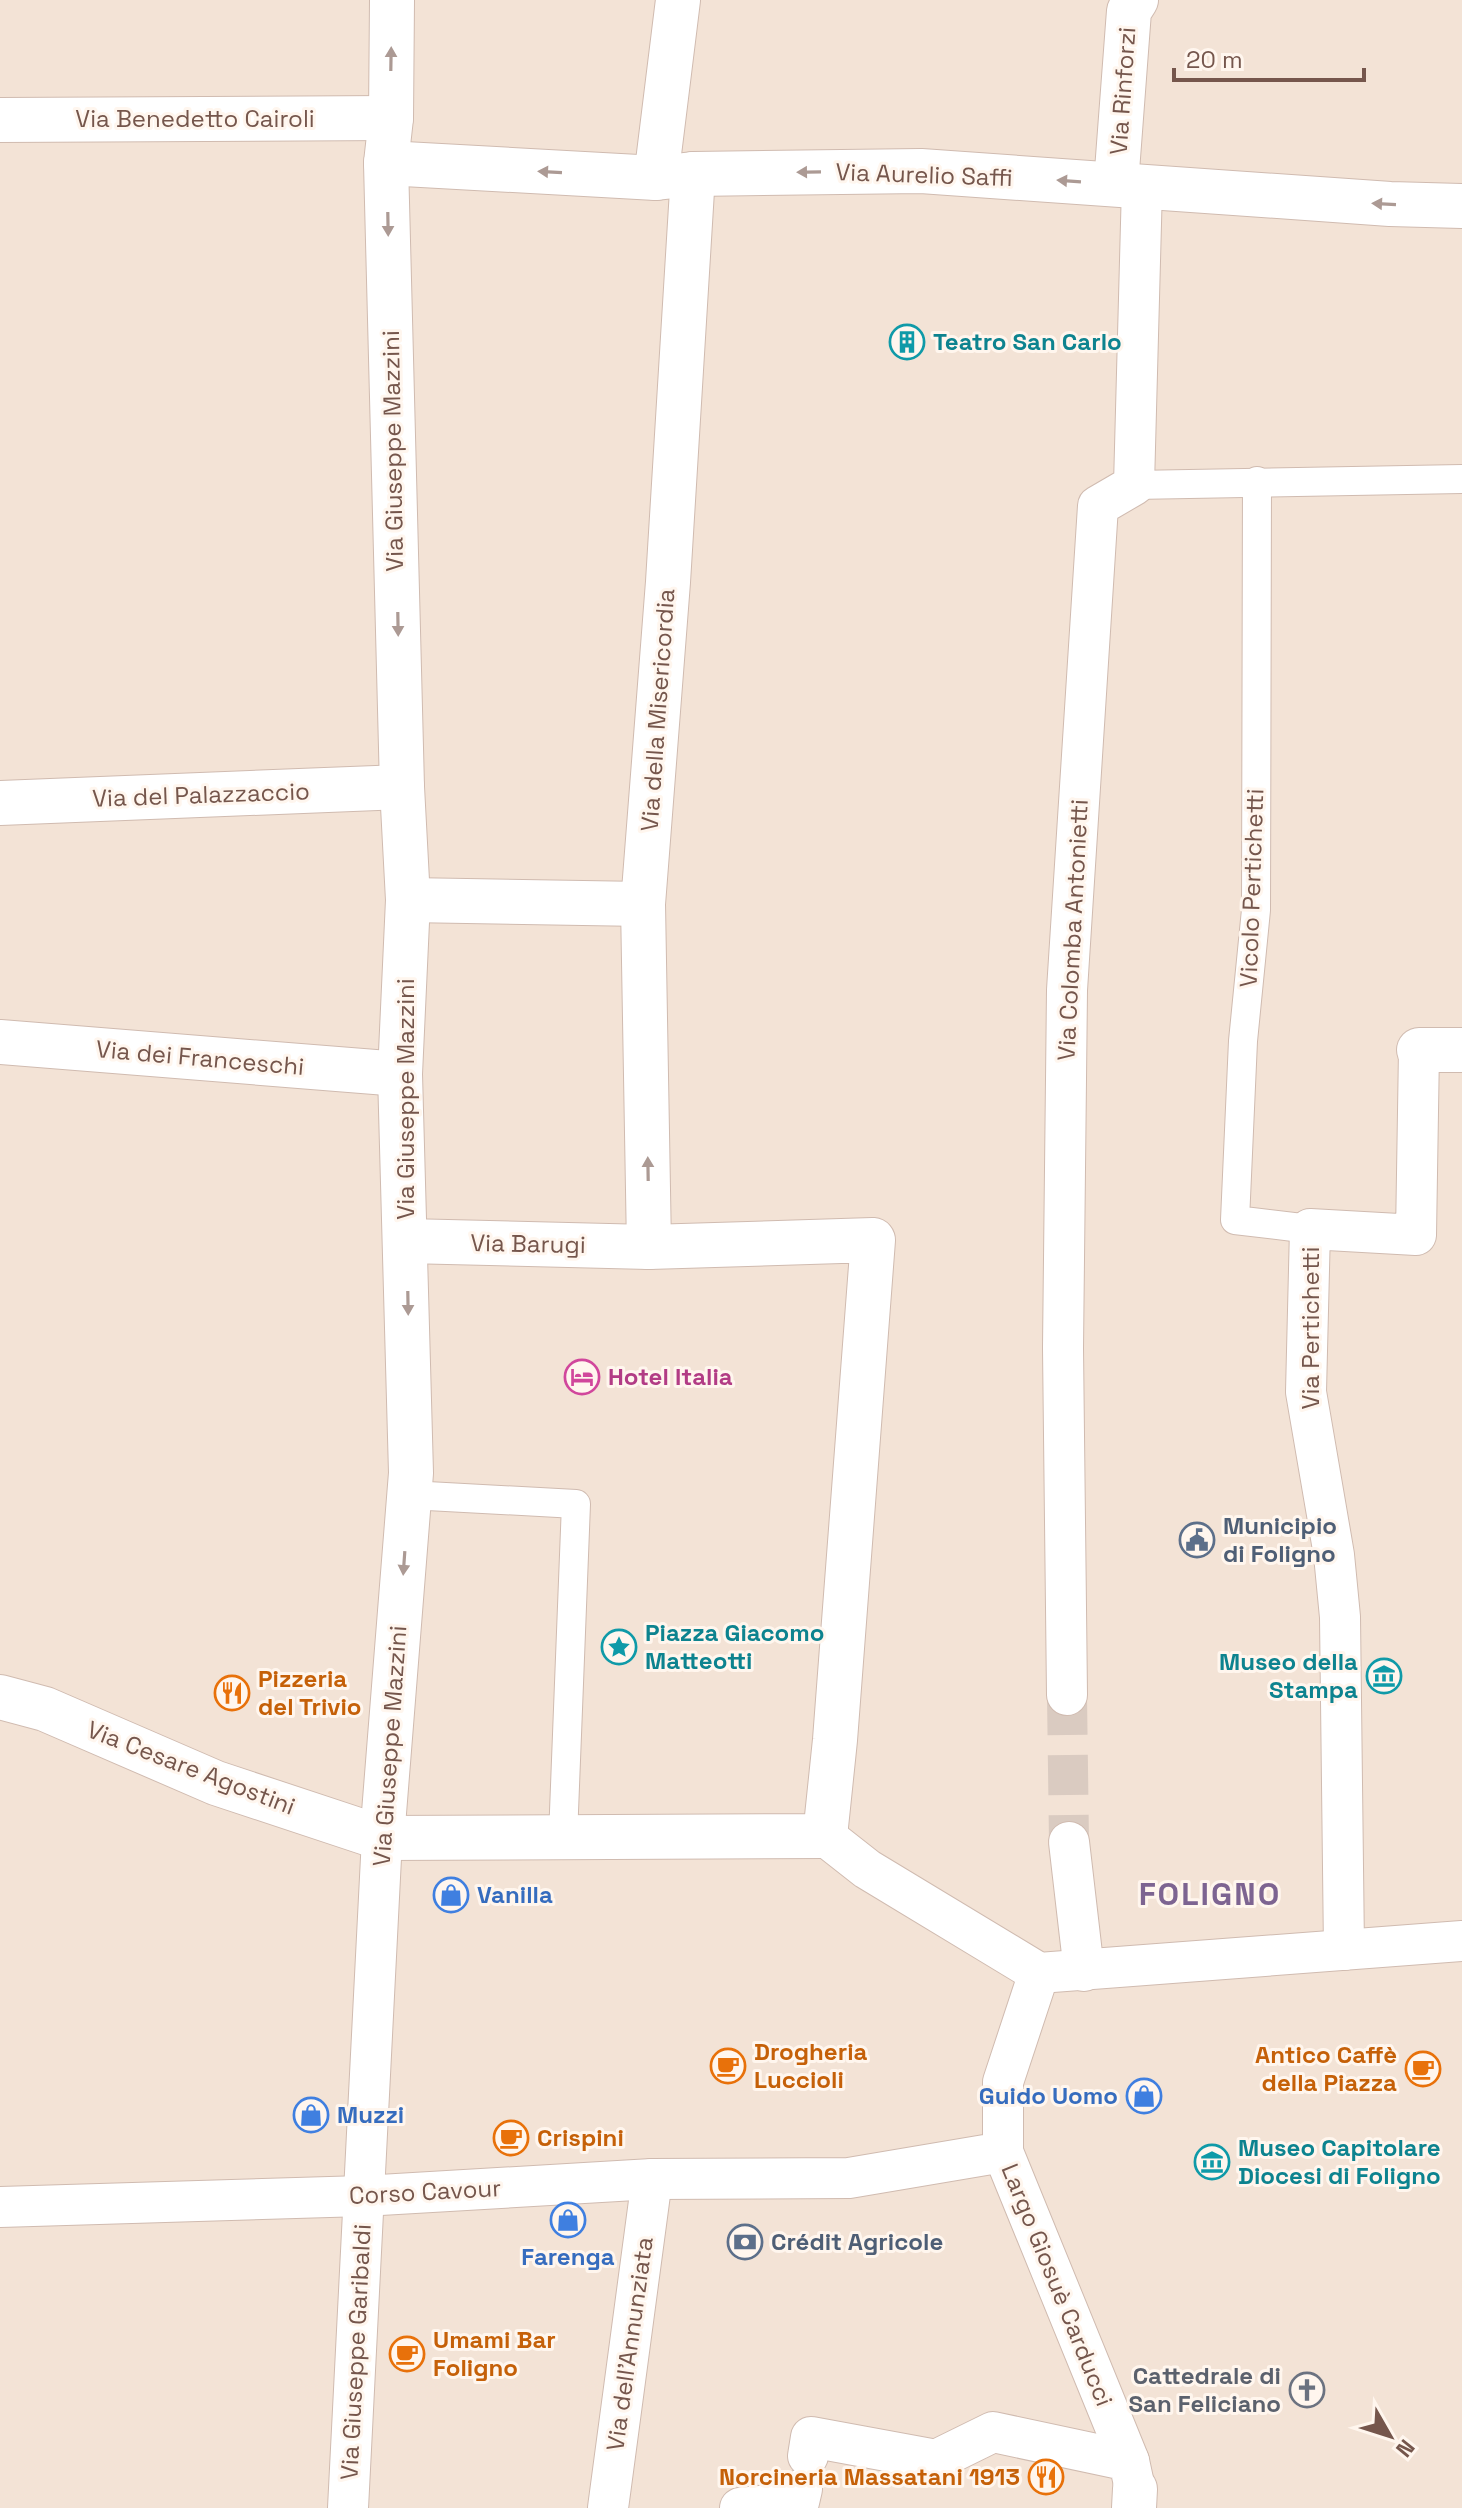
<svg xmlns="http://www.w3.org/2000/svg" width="1462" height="2508" font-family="'Space Grotesk',sans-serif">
  <rect width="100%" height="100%" fill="#fcf2e8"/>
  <rect fill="#f3e3d6" x="0" y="0" width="1462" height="2508"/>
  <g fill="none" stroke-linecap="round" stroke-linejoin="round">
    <path stroke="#dacbc1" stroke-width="40" stroke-dasharray="40 20" stroke-linecap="butt" d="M 1067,1695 L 1069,1842"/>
    <g stroke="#d0bbb0" stroke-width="30">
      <g id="service">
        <path d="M 1257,481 L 1256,910 L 1243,1041 L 1235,1220 L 1310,1229"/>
        <path d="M 1134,485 L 1462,479"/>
        <path d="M 409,1495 L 576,1504 L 563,1837"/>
      </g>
    </g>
    <g stroke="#d0bbb0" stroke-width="42">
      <g id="pedestrian">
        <path d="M 1067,1695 L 1063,1348 L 1067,990 L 1098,506 L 1134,485 L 1142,186"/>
        <path d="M 825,1836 L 867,1869 L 1039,1973 L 1462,1941"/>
        <path d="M 1069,1842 L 1084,1971"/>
        <path d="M 1344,1950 L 1340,1617 L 1334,1555 L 1306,1392 L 1310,1229 L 1416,1235 L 1419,1050"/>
        <path d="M 1003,2152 L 1129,2461"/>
        <path d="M 0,2207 L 363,2196 L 652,2179 L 849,2178 L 1003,2152 L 1003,2082 L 1039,1973"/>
        <path d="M 808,2456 L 811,2437 L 936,2460 L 993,2432 L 1129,2461 L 1135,2489"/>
        <path d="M 348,2508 L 382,1838"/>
        <path d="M 608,2508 L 652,2179"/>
        <path d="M 740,2508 L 799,2502 L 802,2489"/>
      </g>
    </g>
    <g stroke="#d0bbb0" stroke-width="46">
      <g id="minor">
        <path d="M 0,120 L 391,118"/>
        <path d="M 386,163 L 656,178 L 693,174 L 921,171 L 1390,204 L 1462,206"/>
        <path d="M 656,178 L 678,0"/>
        <path d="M 1116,184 L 1129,11 L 1136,0"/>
        <path d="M 0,803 L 402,787"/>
        <path d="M 408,900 L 643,904"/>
        <path d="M 0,1042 L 400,1074"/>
        <path d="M 1419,1050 L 1462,1050"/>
        <path d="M 649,1247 L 643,904 L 668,582 L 693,174"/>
        <path d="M 0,1697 L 45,1709 L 216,1783 L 382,1838 L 825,1836 L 835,1740 L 873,1240 L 649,1247 L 406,1241"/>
        <path d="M 382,1838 L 411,1473 L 400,1074 L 408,900 L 402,787 L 386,163 L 391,118 L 392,0"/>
        <path d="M 1134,2508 L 1135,2489"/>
      </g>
    </g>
    <use href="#service" stroke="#fff" stroke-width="28"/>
    <use href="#pedestrian" stroke="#fff" stroke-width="40"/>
    <use href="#minor" stroke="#fff" stroke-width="44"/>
  </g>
  <defs><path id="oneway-solid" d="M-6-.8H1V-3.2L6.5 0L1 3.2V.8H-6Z" transform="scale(2)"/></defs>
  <g fill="#ac9a94">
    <use href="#oneway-solid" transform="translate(391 59) rotate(-89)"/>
    <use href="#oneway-solid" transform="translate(550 172) rotate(-177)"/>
    <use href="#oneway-solid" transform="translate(809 172) rotate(179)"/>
    <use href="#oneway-solid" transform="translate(1069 181) rotate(-176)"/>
    <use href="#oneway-solid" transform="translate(1384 204) rotate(-177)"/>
    <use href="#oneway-solid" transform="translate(388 224) rotate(89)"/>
    <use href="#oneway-solid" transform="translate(398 624) rotate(89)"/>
    <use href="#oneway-solid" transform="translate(648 1169) rotate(-91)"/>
    <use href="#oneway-solid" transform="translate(408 1303) rotate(89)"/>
    <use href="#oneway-solid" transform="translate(404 1563) rotate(94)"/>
  </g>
  <defs>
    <g id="building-ring" transform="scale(1.8)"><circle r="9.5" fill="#fff6ee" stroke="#0f9aa8" stroke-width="1.5"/><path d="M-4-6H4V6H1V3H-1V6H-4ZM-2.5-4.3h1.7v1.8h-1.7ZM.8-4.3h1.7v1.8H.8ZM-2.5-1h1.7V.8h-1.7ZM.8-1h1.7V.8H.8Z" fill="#0f9aa8"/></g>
    <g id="hotel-ring" transform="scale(1.8)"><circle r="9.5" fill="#fff6ee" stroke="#d1479c" stroke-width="1.5"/><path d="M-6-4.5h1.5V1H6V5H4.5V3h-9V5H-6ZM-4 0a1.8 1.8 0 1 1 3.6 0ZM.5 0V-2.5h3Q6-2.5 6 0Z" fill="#d1479c"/></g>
    <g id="civic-ring" transform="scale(1.8)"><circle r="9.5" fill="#fff6ee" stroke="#5c6f8a" stroke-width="1.5"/><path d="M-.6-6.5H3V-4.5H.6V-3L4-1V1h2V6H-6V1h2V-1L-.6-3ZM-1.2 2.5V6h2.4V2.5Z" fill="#5c6f8a"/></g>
    <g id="sight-ring" transform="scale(1.8)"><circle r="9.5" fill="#fff6ee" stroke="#0f9aa8" stroke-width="1.5"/><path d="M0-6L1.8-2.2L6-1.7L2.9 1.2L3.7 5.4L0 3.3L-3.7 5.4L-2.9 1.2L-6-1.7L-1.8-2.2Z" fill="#0f9aa8"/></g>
    <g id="museum-ring" transform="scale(1.8)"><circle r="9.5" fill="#fff6ee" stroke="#0f9aa8" stroke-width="1.5"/><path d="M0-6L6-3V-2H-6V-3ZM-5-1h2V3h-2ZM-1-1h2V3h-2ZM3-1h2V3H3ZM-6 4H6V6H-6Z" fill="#0f9aa8"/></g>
    <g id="restaurant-ring" transform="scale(1.8)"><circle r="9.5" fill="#fff6ee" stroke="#e8710a" stroke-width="1.5"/><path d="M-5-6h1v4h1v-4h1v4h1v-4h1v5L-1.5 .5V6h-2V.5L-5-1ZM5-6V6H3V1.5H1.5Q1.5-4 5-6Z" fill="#e8710a"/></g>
    <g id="shop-ring" transform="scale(1.8)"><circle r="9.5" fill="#fff6ee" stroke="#3f7fe0" stroke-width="1.5"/><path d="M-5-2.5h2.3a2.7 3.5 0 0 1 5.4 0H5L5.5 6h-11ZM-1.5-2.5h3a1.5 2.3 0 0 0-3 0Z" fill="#3f7fe0"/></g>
    <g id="cafe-ring" transform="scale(1.8)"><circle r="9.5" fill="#fff6ee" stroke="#e8710a" stroke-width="1.5"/><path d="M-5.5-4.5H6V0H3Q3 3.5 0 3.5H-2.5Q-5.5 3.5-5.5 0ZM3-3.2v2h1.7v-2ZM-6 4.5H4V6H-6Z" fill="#e8710a"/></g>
    <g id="bank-ring" transform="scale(1.8)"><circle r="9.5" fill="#fff6ee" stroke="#5c6f8a" stroke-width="1.5"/><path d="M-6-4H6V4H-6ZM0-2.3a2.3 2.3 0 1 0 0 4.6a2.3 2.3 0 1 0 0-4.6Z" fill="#5c6f8a"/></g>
    <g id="church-ring" transform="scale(1.8)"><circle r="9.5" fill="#fff6ee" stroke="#6b7280" stroke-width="1.5"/><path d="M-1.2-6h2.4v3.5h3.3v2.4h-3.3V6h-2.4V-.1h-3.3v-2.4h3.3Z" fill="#6b7280"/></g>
  </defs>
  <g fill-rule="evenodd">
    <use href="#building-ring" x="907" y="342"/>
    <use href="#hotel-ring" x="582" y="1377"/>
    <use href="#civic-ring" x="1197" y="1540"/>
    <use href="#sight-ring" x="619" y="1647"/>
    <use href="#museum-ring" x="1384" y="1676"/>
    <use href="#restaurant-ring" x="232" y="1693"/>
    <use href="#shop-ring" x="451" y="1895"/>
    <use href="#cafe-ring" x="728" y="2066"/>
    <use href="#cafe-ring" x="1423" y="2069"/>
    <use href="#shop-ring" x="1144" y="2096"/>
    <use href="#shop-ring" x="311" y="2115"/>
    <use href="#cafe-ring" x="511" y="2138"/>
    <use href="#museum-ring" x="1212" y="2162"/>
    <use href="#shop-ring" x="568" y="2220"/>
    <use href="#bank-ring" x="745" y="2242"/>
    <use href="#cafe-ring" x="407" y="2354"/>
    <use href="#church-ring" x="1307" y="2390"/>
    <use href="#restaurant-ring" x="1046" y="2477"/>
  </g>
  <g text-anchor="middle" stroke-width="6" stroke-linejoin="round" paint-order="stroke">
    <g font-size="24" fill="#75564c" stroke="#fff6ee">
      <text transform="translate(1123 91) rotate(-86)" y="8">Via Rinforzi</text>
      <text x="195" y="127">Via Benedetto Cairoli</text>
      <text transform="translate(924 175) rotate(2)" y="8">Via Aurelio Saffi</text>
      <text transform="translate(393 451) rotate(-91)" y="8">Via Giuseppe Mazzini</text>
      <text transform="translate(658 710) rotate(-86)" y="8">Via della Misericordia</text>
      <text transform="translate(201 795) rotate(-2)" y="8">Via del Palazzaccio</text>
      <text transform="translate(1252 888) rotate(-88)" y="8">Vicolo Pertichetti</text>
      <text transform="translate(1073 930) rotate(-87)" y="8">Via Colomba Antonietti</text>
      <text transform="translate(200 1058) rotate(5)" y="8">Via dei Franceschi</text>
      <text transform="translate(406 1099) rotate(-90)" y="8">Via Giuseppe Mazzini</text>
      <text transform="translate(528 1244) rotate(1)" y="8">Via Barugi</text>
      <text transform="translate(1311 1328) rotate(-90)" y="8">Via Pertichetti</text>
      <text transform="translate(390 1746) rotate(-86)" y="8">Via Giuseppe Mazzini</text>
      <text transform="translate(191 1768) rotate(21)" y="8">Via Cesare Agostini</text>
      <text transform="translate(425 2192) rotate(-3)" y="8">Corso Cavour</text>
      <text transform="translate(1057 2285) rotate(68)" y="8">Largo Giosuè Carducci</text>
      <text transform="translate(630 2344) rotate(-82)" y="8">Via dell'Annunziata</text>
      <text transform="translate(356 2352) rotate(-87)" y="8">Via Giuseppe Garibaldi</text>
    </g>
    <g font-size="24" font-weight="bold" fill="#0d838f" stroke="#fff6ee" text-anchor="start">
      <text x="933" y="350">Teatro San Carlo</text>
      <text x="645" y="1641">Piazza Giacomo<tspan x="645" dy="28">Matteotti</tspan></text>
      <text x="1358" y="1670" text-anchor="end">Museo della<tspan x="1358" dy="28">Stampa</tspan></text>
      <text x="1238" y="2156">Museo Capitolare<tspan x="1238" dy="28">Diocesi di Foligno</tspan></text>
    </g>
    <g font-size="24" font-weight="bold" fill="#b23c85" stroke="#fff6ee" text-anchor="start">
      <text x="608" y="1385">Hotel Italia</text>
    </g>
    <g font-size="24" font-weight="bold" fill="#4e5e75" stroke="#fff6ee" text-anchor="start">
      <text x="1223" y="1534">Municipio<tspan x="1223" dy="28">di Foligno</tspan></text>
      <text x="771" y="2250">Crédit Agricole</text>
    </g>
    <g font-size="24" font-weight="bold" fill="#c56008" stroke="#fff6ee" text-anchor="start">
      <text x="258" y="1687">Pizzeria<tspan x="258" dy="28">del Trivio</tspan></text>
      <text x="754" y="2060">Drogheria<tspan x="754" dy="28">Luccioli</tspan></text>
      <text x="1397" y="2063" text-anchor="end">Antico Caffè<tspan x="1397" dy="28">della Piazza</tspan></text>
      <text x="537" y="2146">Crispini</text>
      <text x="433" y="2348">Umami Bar<tspan x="433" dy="28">Foligno</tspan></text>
      <text x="1020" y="2485" text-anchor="end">Norcineria Massatani 1913</text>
    </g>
    <g font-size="24" font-weight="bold" fill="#366cbe" stroke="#fff6ee" text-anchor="start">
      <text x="477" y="1903">Vanilla</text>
      <text x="1118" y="2104" text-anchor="end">Guido Uomo</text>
      <text x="337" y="2123">Muzzi</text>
      <text x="568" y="2265" text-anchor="middle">Farenga</text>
    </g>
    <g font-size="24" font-weight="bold" fill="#5b616d" stroke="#fff6ee" text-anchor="end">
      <text x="1281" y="2384">Cattedrale di<tspan x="1281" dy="28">San Feliciano</tspan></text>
    </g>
    <g font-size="32" font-weight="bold" letter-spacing="2" fill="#7d6491" stroke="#fff6ee">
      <text x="1210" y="1905">FOLIGNO</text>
    </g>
  </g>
  <g transform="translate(1390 2436) rotate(129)" stroke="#fff6ee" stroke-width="6" paint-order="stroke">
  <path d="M0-6L14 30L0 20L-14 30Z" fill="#75564c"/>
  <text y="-12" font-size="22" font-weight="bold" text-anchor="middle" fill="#75564c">N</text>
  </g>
  <path d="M1174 68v12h190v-12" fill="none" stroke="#75564c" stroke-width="4"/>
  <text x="1186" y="68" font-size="24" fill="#75564c" stroke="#fff6ee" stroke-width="6" paint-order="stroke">20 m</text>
</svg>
